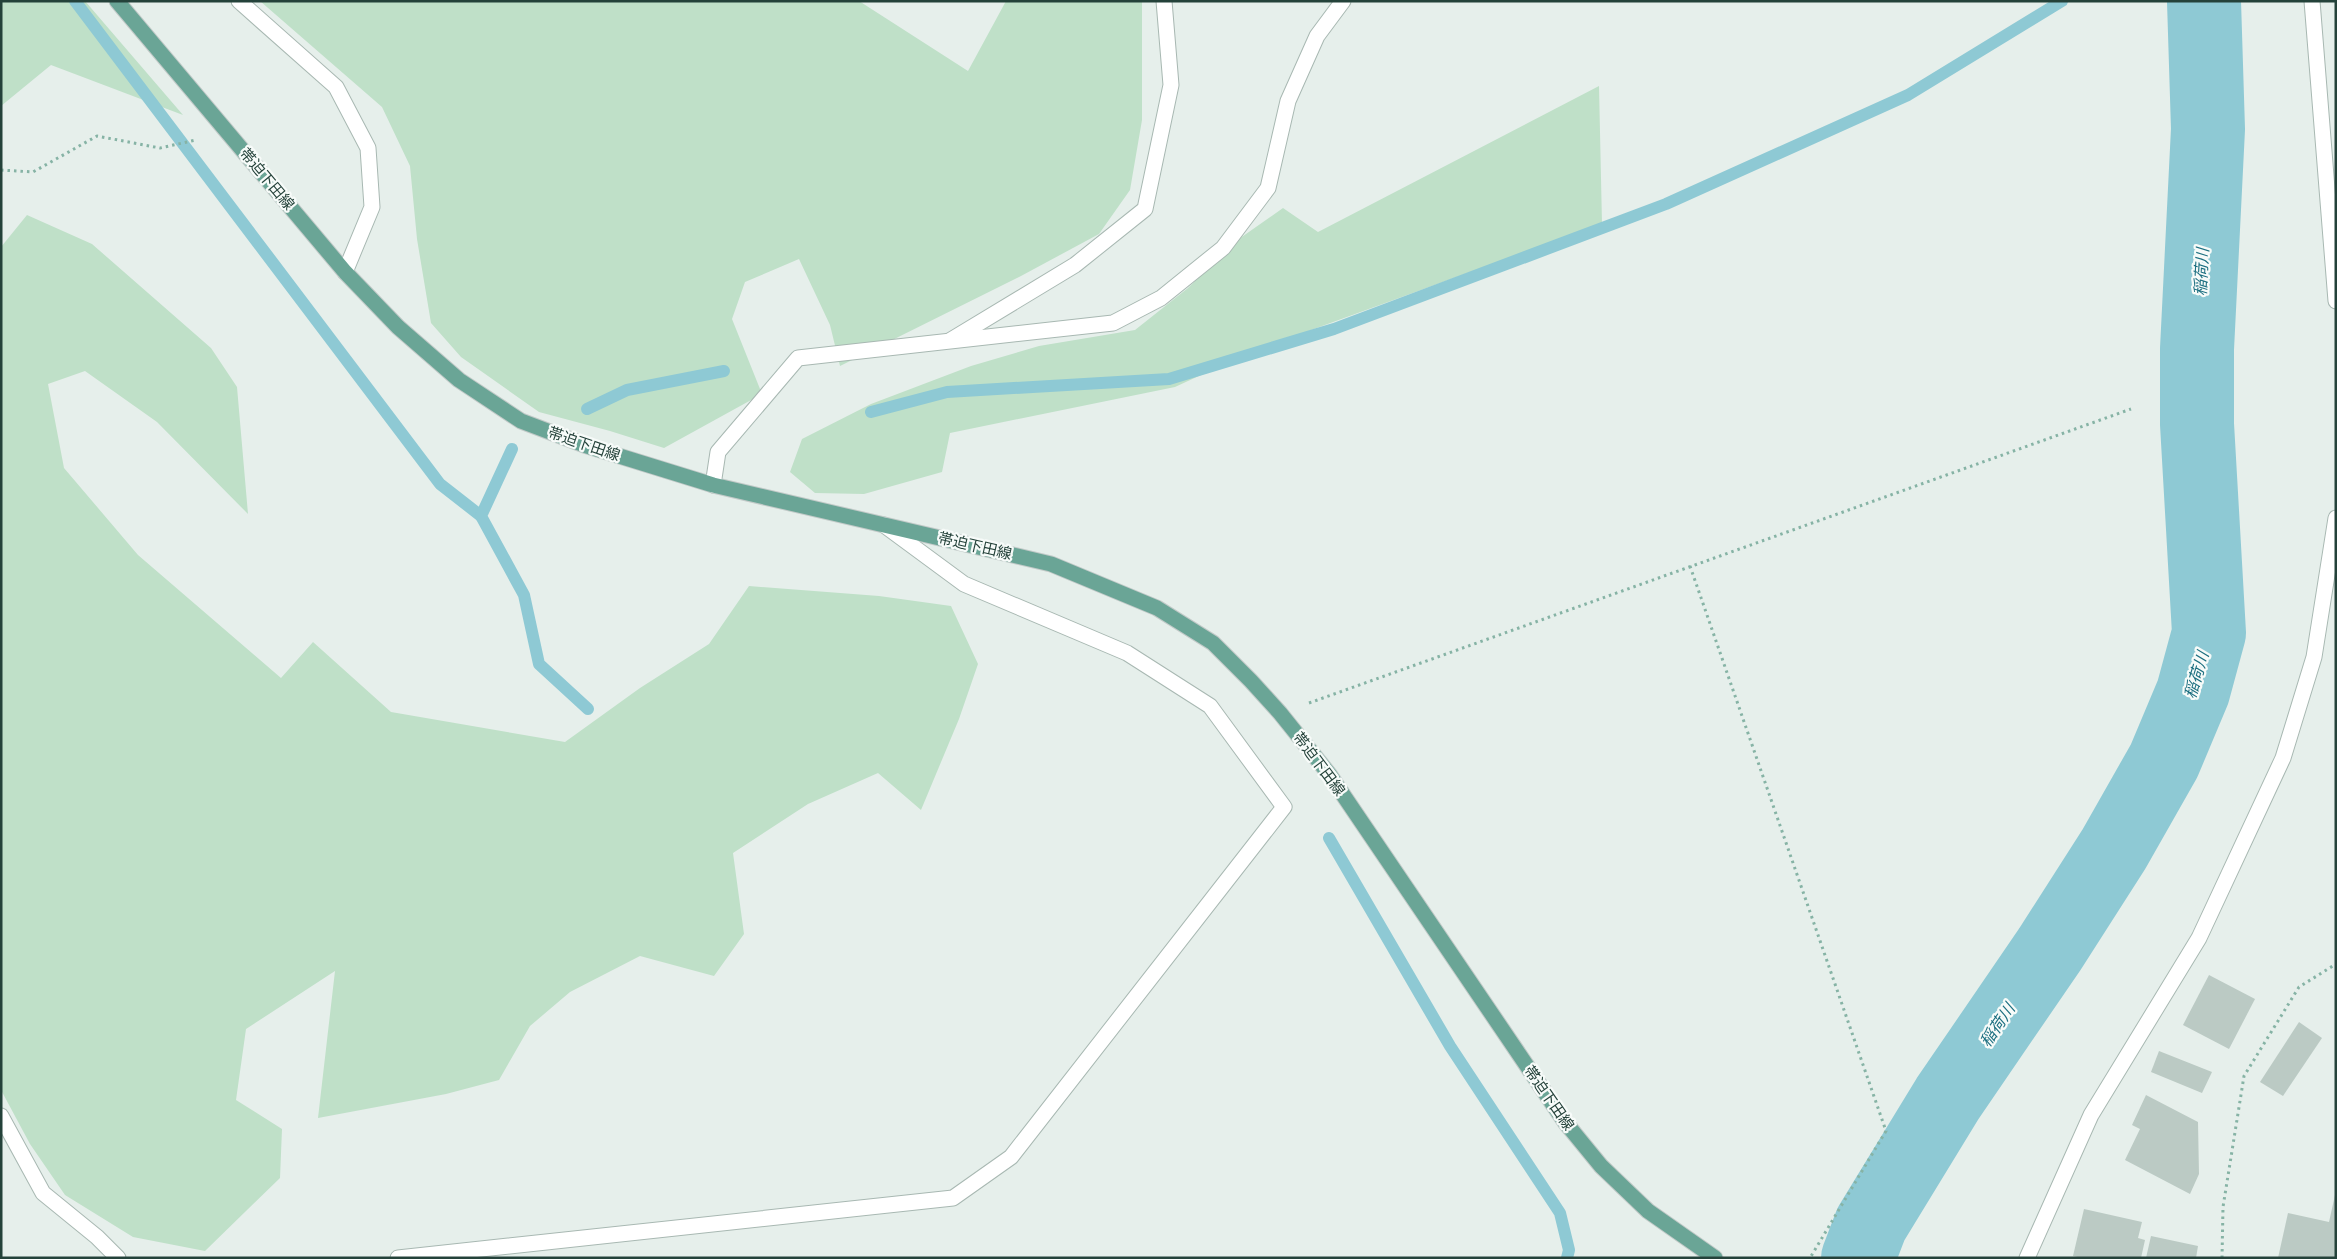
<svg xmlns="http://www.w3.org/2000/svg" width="2337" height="1259" font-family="'Asap Condensed','Noto Sans JP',sans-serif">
  <rect width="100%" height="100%" fill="#e6efeb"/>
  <g fill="#bfe0c8">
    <path d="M 1,1 L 85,1 L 183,115 L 51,65 L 1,106 Z"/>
    <path d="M 260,1 L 859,1 L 968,71 L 1006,1 L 1142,1 L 1142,120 L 1130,190 L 1099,234 L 1021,276 L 840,366 L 830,325 L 799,259 L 745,282 L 732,319 L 762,394 L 664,448 L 610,431 L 539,412 L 461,357 L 431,323 L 417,239 L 410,166 L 382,107 Z"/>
    <path d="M 1599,86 L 1602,224 L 1251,352 L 1175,387 L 950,433 L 942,472 L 864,494 L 815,493 L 790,472 L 802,439 L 871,404 L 971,366 L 1039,346 L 1135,330 L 1188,288 L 1236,241 L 1283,208 L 1318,232 Z"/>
    <path d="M 27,215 L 92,244 L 211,348 L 237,387 L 248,514 L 157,422 L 85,371 L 48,384 L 64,468 L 138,555 L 281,678 L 313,642 L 391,712 L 565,742 L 640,688 L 709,644 L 749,586 L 879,596 L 951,606 L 978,664 L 959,719 L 921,810 L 878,773 L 808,804 L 733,853 L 744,934 L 714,976 L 640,956 L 570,992 L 530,1026 L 499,1080 L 446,1094 L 318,1118 L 335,971 L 246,1029 L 236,1100 L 282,1129 L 280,1178 L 205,1251 L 133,1237 L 65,1195 L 30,1144 L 1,1090 L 1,247 Z"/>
  </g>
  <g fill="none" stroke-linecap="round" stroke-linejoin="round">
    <g stroke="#8ec9d4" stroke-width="12">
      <path d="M 75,1 L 440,484 L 481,516"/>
      <path d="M 587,409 L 627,390 L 724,371"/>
      <path d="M 871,412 L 947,392 L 1169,379 L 1334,329 L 1666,204 L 1908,95 L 2062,1"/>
      <path d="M 512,449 L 481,516 L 524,595 L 539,664 L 588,709"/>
      <path d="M 1329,838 L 1450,1046 L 1560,1213 L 1569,1250 L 1567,1258"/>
    </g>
    <path stroke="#8ec9d4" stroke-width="74" d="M 1858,1258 L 1871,1224 L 1948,1098 L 2050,949 L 2114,849 L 2164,761 L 2193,692 L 2209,633 L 2197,424 L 2197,349 L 2208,129 L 2204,1"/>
  </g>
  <g fill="#bbcac4">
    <path d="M 2209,975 L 2255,999 L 2229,1049 L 2183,1025 Z"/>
    <path d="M 2299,1022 L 2322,1038 L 2283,1096 L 2260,1082 Z"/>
    <path d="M 2159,1051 L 2212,1072 L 2202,1093 L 2151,1072 Z"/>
    <path d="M 2146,1095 L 2198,1122 L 2199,1174 L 2190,1194 L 2125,1160 L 2140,1129 L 2132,1125 Z"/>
    <path d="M 2335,1195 L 2336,1258 L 2278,1258 L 2288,1213 L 2329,1222 Z"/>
    <path d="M 2084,1209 L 2142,1222 L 2138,1238 L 2145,1240 L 2141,1258 L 2082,1258 L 2073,1256 Z"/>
    <path d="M 2151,1236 L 2198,1246 L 2196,1258 L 2146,1258 Z"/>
  </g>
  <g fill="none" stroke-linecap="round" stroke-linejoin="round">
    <g stroke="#a8b8b2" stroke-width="17">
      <g id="minor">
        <path d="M 239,1 L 336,87 L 368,148 L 372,207 L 345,272"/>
        <path d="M 2312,1 L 2336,301"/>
        <path d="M 951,340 L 1075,265 L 1145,209 L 1171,85 L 1164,1"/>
        <path d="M 713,485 L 718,452 L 798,358 L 1113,323 L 1161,298 L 1223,248 L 1268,188 L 1288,101 L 1317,36 L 1343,1"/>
        <path d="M 1,1116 L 43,1193 L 97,1237 L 118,1258"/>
        <path d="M 398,1258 L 953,1198 L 1011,1157 L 1284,807 L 1210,706 L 1127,653 L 964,584 L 884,525"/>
        <path d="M 2027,1258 L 2091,1115 L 2199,938 L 2283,758 L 2314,657 L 2336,518"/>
      </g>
    </g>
    <g stroke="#c2cac8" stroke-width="17">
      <path id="major" d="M 117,1 L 345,272 L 398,327 L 459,380 L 521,421 L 587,446 L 713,485 L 1051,564 L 1157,608 L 1213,643 L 1251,681 L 1280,713 L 1329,774 L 1565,1122 L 1601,1166 L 1648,1211 L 1715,1258"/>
    </g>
    <g stroke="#86b3a5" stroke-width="3" stroke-dasharray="2.5 4" stroke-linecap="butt">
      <path d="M 1,170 L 33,172 L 97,136 L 160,148 L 196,140"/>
      <path d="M 1690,566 L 1886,1131 L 1810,1258"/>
      <path d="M 1309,703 L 2131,409"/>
      <path d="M 2222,1258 L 2223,1207 L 2244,1076 L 2299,987 L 2336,964"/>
    </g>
    <use href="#minor" stroke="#fff" stroke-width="15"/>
    <use href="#major" stroke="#6aa596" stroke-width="15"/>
  </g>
  <g text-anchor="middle" stroke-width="4.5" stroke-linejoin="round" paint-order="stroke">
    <g font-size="15" fill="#24423a" stroke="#f7fbf9">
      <text transform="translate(267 179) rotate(50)" y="5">帯迫下田線</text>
      <text transform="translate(584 444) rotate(19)" y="5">帯迫下田線</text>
      <text transform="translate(975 546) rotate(13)" y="5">帯迫下田線</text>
      <text transform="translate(1319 764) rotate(53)" y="5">帯迫下田線</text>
      <text transform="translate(1549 1098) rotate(55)" y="5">帯迫下田線</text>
    </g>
    <g font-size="16" font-style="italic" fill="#1c6f80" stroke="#f7fbf9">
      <text transform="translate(2201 272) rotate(-87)" y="6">稲荷川</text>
      <text transform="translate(2196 675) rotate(-73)" y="6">稲荷川</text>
      <text transform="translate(1997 1025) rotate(-56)" y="6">稲荷川</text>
    </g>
  </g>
  <rect width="2337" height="1259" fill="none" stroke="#24423a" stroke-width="5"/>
</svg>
